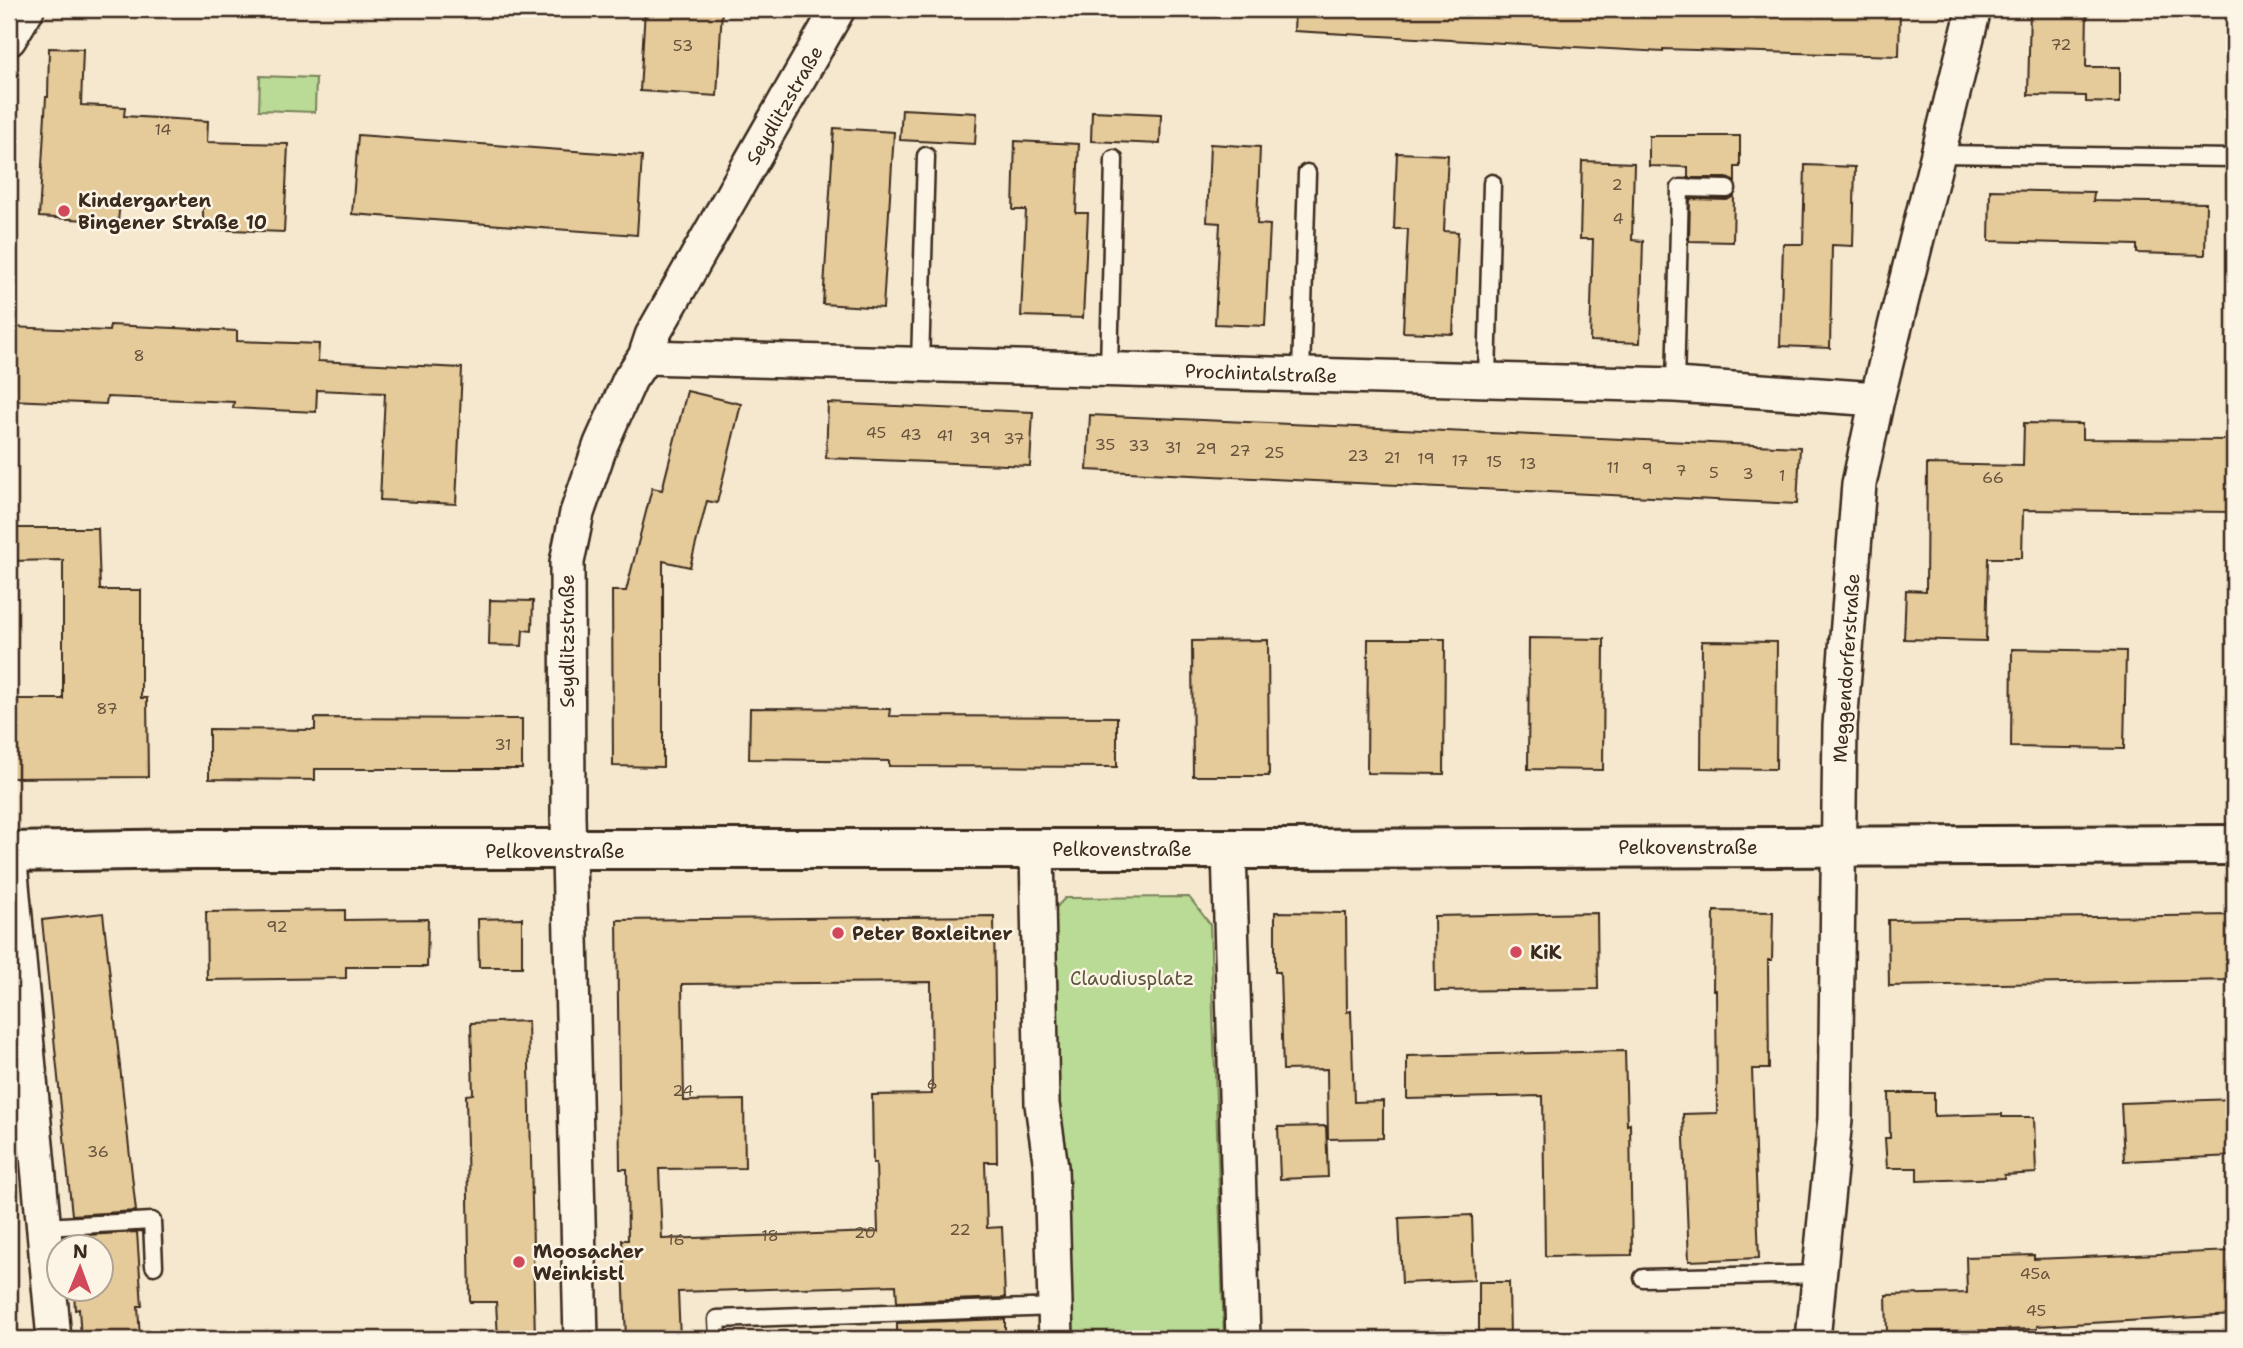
<svg xmlns="http://www.w3.org/2000/svg" width="2243" height="1348" font-family="'Shantell Sans',sans-serif">
  <rect width="100%" height="100%" fill="#f5e8ce"/>
  <filter id="ink" filterUnits="userSpaceOnUse"><feTurbulence type="fractalNoise" baseFrequency=".0143" numOctaves="2"/><feDisplacementMap in="SourceGraphic" scale="14" xChannelSelector="R" yChannelSelector="G"/><feConvolveMatrix kernelMatrix="1 2 1 2 8 2 1 2 1" color-interpolation-filters="sRGB"/></filter>
  <g filter="url(#ink)">
    <g fill="#badb95" stroke="#7a825a" stroke-width="2">
      <path d="M 260,76 L 316,78 L 315,112 L 259,110 Z"/>
      <path d="M 1189,897 L 1210,924 L 1224,1339 L 1068,1339 L 1051,913 L 1065,898 Z"/>
    </g>
    <g fill="#e5ca9a" stroke="#3b2a1e" stroke-width="2" fill-rule="evenodd">
      <path d="M 645,9 L 722,9 L 717,96 L 640,91 Z"/>
      <path d="M 1295,9 L 1581,9 L 1681,14 L 1681,9 L 1900,9 L 1899,56 L 1663,49 L 1663,52 L 1294,31 Z"/>
      <path d="M 2030,9 L 2087,9 L 2086,67 L 2120,67 L 2120,103 L 2086,102 L 2086,96 L 2028,95 Z"/>
      <path d="M 49,48 L 83,49 L 81,105 L 125,107 L 124,116 L 208,121 L 207,142 L 288,144 L 284,232 L 203,229 L 203,204 L 120,201 L 118,222 L 39,217 L 46,97 L 48,97 Z"/>
      <path d="M 902,109 L 977,113 L 975,144 L 900,140 Z"/>
      <path d="M 1092,111 L 1161,114 L 1160,144 L 1091,141 Z"/>
      <path d="M 834,128 L 894,132 L 883,308 L 823,304 Z"/>
      <path d="M 358,135 L 642,156 L 637,235 L 352,214 Z"/>
      <path d="M 1649,136 L 1740,136 L 1740,167 L 1735,167 L 1735,182 L 1727,178 L 1688,178 L 1688,167 L 1649,166 Z"/>
      <path d="M 1015,141 L 1079,144 L 1076,213 L 1088,213 L 1083,318 L 1021,316 L 1026,210 L 1013,210 Z"/>
      <path d="M 1210,144 L 1260,147 L 1257,224 L 1270,225 L 1265,326 L 1215,324 L 1220,223 L 1207,222 Z"/>
      <path d="M 1397,153 L 1448,155 L 1444,231 L 1458,232 L 1453,334 L 1403,332 L 1408,229 L 1394,229 Z"/>
      <path d="M 1582,161 L 1634,163 L 1632,240 L 1643,241 L 1640,343 L 1590,341 L 1593,239 L 1580,239 Z"/>
      <path d="M 1805,165 L 1855,167 L 1853,246 L 1832,245 L 1830,348 L 1780,346 L 1783,244 L 1803,244 Z"/>
      <path d="M 1990,190 L 2094,192 L 2093,201 L 2206,203 L 2205,255 L 2137,253 L 2137,245 L 1989,241 Z"/>
      <path d="M 1734,196 L 1733,242 L 1689,241 L 1690,199 L 1727,200 Z"/>
      <path d="M 110,325 L 237,331 L 237,341 L 319,344 L 318,361 L 462,368 L 456,504 L 380,500 L 385,393 L 317,390 L 316,412 L 233,408 L 234,402 L 107,397 L 106,404 L 9,400 L 9,327 L 109,331 Z"/>
      <path d="M 687,391 L 741,404 L 717,503 L 707,501 L 690,567 L 663,561 L 663,767 L 613,766 L 612,591 L 626,591 L 652,488 L 662,490 Z"/>
      <path d="M 828,403 L 1033,412 L 1030,466 L 826,458 Z"/>
      <path d="M 1090,415 L 1800,447 L 1797,504 L 1087,470 Z"/>
      <path d="M 2024,423 L 2082,424 L 2082,439 L 2234,440 L 2234,512 L 2023,510 L 2022,558 L 1988,558 L 1986,641 L 1904,639 L 1906,590 L 1926,591 L 1927,464 L 2023,466 Z"/>
      <path d="M 9,528 L 98,528 L 100,590 L 141,590 L 141,698 L 147,698 L 148,777 L 9,778 L 9,699 L 63,699 L 63,560 L 9,561 Z"/>
      <path d="M 490,600 L 533,601 L 532,631 L 523,630 L 522,646 L 489,645 Z"/>
      <path d="M 1529,638 L 1604,639 L 1603,770 L 1528,769 Z"/>
      <path d="M 1368,639 L 1445,639 L 1444,774 L 1367,773 Z"/>
      <path d="M 1268,640 L 1269,776 L 1193,776 L 1192,641 Z"/>
      <path d="M 1702,641 L 1777,642 L 1776,769 L 1701,768 Z"/>
      <path d="M 2012,649 L 2126,651 L 2124,749 L 2011,747 Z"/>
      <path d="M 750,708 L 890,709 L 889,716 L 1117,717 L 1117,767 L 889,766 L 889,761 L 749,759 Z"/>
      <path d="M 315,718 L 522,719 L 522,769 L 315,769 L 315,780 L 209,779 L 209,729 L 315,730 Z"/>
      <path d="M 345,910 L 345,920 L 428,919 L 427,967 L 346,967 L 346,978 L 207,980 L 206,912 Z"/>
      <path d="M 1714,911 L 1773,912 L 1772,960 L 1768,960 L 1769,1069 L 1752,1069 L 1759,1258 L 1689,1261 L 1683,1114 L 1717,1113 L 1716,990 L 1713,990 Z"/>
      <path d="M 1275,912 L 1346,913 L 1347,1012 L 1351,1011 L 1354,1102 L 1383,1101 L 1383,1138 L 1328,1139 L 1327,1069 L 1283,1070 L 1280,972 L 1275,972 Z"/>
      <path d="M 103,913 L 136,1211 L 72,1215 L 42,920 Z"/>
      <path d="M 1597,913 L 1598,989 L 1435,991 L 1434,916 Z"/>
      <path d="M 2234,915 L 2234,980 L 1889,986 L 1888,920 Z"/>
      <path d="M 994,916 L 997,1162 L 985,1162 L 987,1228 L 1002,1227 L 1005,1298 L 897,1302 L 896,1285 L 678,1292 L 680,1339 L 626,1339 L 622,1240 L 628,1240 L 627,1169 L 620,1169 L 617,920 ZM 931,982 L 932,1094 L 872,1095 L 873,1163 L 876,1163 L 878,1232 L 662,1239 L 659,1169 L 745,1168 L 744,1100 L 684,1101 L 682,984 Z"/>
      <path d="M 522,918 L 522,967 L 479,967 L 478,919 Z"/>
      <path d="M 528,1021 L 535,1339 L 498,1339 L 496,1302 L 470,1302 L 466,1095 L 473,1094 L 471,1023 Z"/>
      <path d="M 1625,1051 L 1627,1125 L 1630,1124 L 1632,1255 L 1545,1256 L 1543,1096 L 1407,1099 L 1407,1056 Z"/>
      <path d="M 1889,1093 L 1934,1093 L 1934,1116 L 2002,1114 L 2002,1117 L 2034,1117 L 2036,1173 L 2004,1175 L 2004,1178 L 1917,1181 L 1917,1168 L 1887,1168 L 1885,1138 L 1890,1138 Z"/>
      <path d="M 2234,1099 L 2234,1156 L 2124,1161 L 2121,1103 Z"/>
      <path d="M 1326,1126 L 1328,1177 L 1280,1179 L 1278,1127 Z"/>
      <path d="M 1472,1215 L 1474,1280 L 1402,1283 L 1399,1218 Z"/>
      <path d="M 137,1232 L 142,1306 L 138,1306 L 140,1339 L 81,1339 L 79,1309 L 75,1310 L 74,1289 L 102,1289 L 102,1247 L 71,1247 L 71,1236 Z"/>
      <path d="M 2234,1251 L 2234,1315 L 2037,1326 L 2037,1329 L 1887,1333 L 1886,1295 L 1967,1293 L 1966,1257 L 2034,1255 L 2034,1259 Z"/>
      <path d="M 1479,1282 L 1509,1282 L 1510,1339 L 1479,1339 Z"/>
      <path d="M 1005,1319 L 1005,1339 L 897,1339 L 897,1323 Z"/>
    </g>
    <g fill="none" stroke-linecap="round" stroke-linejoin="round">
      <g stroke="#3b2a1e" stroke-width="21">
        <g id="service">
          <path d="M 1940,154 L 2234,158"/>
          <path d="M 920,364 L 926,156"/>
          <path d="M 1109,369 L 1114,159"/>
          <path d="M 1301,374 L 1307,173"/>
          <path d="M 1487,379 L 1492,183"/>
          <path d="M 1675,385 L 1680,188 L 1727,189"/>
          <path d="M 44,1227 L 152,1221 L 154,1266"/>
          <path d="M 1643,1278 L 1821,1274"/>
          <path d="M 718,1339 L 717,1319 L 1055,1307"/>
        </g>
      </g>
      <g stroke="#3b2a1e" stroke-width="38">
        <g id="minor">
          <path d="M 9,39 L 27,9"/>
          <path d="M 645,357 L 1675,385 L 1877,399"/>
          <path d="M 1037,849 L 1042,1104 L 1051,1167 L 1056,1339"/>
          <path d="M 1229,849 L 1243,1339"/>
          <path d="M 9,852 L 54,1339"/>
          <path d="M 581,1339 L 568,816 L 567,562 L 577,513 L 601,444 L 630,379 L 645,357 L 652,336 L 838,9"/>
          <path d="M 1813,1339 L 1835,1119 L 1840,726 L 1859,484 L 1877,399 L 1974,9"/>
        </g>
      </g>
      <g stroke="#3b2a1e" stroke-width="44">
        <path id="tertiary" d="M 9,852 L 195,849 L 1285,849 L 2234,845"/>
      </g>
      <use href="#service" stroke="#fcf5e5" stroke-width="16"/>
      <use href="#minor" stroke="#fcf5e5" stroke-width="33"/>
      <use href="#tertiary" stroke="#fcf5e5" stroke-width="38"/>
    </g>
  </g>
  <g fill="#d1495b" stroke="#fcf5e5" stroke-width="2.5">
    <circle cx="64" cy="211" r="7"/>
    <circle cx="838" cy="933" r="7"/>
    <circle cx="1516" cy="952" r="7"/>
    <circle cx="519" cy="1262" r="7"/>
  </g>
  <g text-anchor="middle" stroke-width="5" stroke-linejoin="round" paint-order="stroke">
    <g font-size="16" fill="#66523d">
      <text x="2061" y="50">72</text>
      <text x="683" y="51">53</text>
      <text x="163" y="135">14</text>
      <text x="1617" y="190">2</text>
      <text x="1618" y="224">4</text>
      <text x="139" y="361">8</text>
      <text x="876" y="438">45</text>
      <text x="911" y="440">43</text>
      <text x="945" y="441">41</text>
      <text x="980" y="443">39</text>
      <text x="1014" y="444">37</text>
      <text x="1105" y="450">35</text>
      <text x="1139" y="451">33</text>
      <text x="1173" y="453">31</text>
      <text x="1206" y="454">29</text>
      <text x="1240" y="456">27</text>
      <text x="1274" y="458">25</text>
      <text x="1358" y="461">23</text>
      <text x="1392" y="463">21</text>
      <text x="1426" y="464">19</text>
      <text x="1460" y="466">17</text>
      <text x="1494" y="467">15</text>
      <text x="1528" y="469">13</text>
      <text x="1613" y="473">11</text>
      <text x="1647" y="474">9</text>
      <text x="1681" y="476">7</text>
      <text x="1714" y="478">5</text>
      <text x="1748" y="479">3</text>
      <text x="1782" y="481">1</text>
      <text x="1993" y="483">66</text>
      <text x="107" y="714">87</text>
      <text x="503" y="750">31</text>
      <text x="277" y="932">92</text>
      <text x="932" y="1089">6</text>
      <text x="683" y="1096">24</text>
      <text x="98" y="1157">36</text>
      <text x="960" y="1235">22</text>
      <text x="865" y="1238">20</text>
      <text x="770" y="1241">18</text>
      <text x="676" y="1245">16</text>
      <text x="2035" y="1279">45a</text>
      <text x="2036" y="1316">45</text>
    </g>
    <g font-size="19" fill="#3b2a1e" stroke="#fcf5e5">
      <text transform="translate(784 105) rotate(-60)" y="7">Seydlitzstraße</text>
      <text transform="translate(1261 373) rotate(2)" y="7">Prochintalstraße</text>
      <text transform="translate(567 641) rotate(-90)" y="7">Seydlitzstraße</text>
      <text transform="translate(1846 668) rotate(-86)" y="7">Meggendorferstraße</text>
      <text x="1688" y="854">Pelkovenstraße</text>
      <text x="1122" y="856">Pelkovenstraße</text>
      <text x="555" y="858">Pelkovenstraße</text>
    </g>
    <g font-size="19" font-weight="bold" fill="#3b2a1e" stroke="#fcf5e5" text-anchor="start">
      <text x="78" y="207">Kindergarten<tspan x="78" dy="22">Bingener Straße 10</tspan></text>
      <text x="852" y="940">Peter Boxleitner</text>
      <text x="1530" y="959">KiK</text>
      <text x="533" y="1258">Moosacher<tspan x="533" dy="22">Weinkistl</tspan></text>
    </g>
    <g font-size="19" fill="#5b563c" stroke="#fcf5e5">
      <text x="1132" y="985">Claudiusplatz</text>
    </g>
  </g>
  <rect width="2243" height="1348" fill="none" stroke="#fcf5e5" stroke-width="35"/>
  <rect x="18" y="18" width="2208" height="1313" fill="none" stroke="#3b2a1e" stroke-width="2.5" filter="url(#ink)"/>
  <g transform="translate(80 1268) rotate(1)"><circle r="33" fill="#fcf5e5" stroke="#afa495" stroke-width="2"/>
  <path d="M0-5L12 26L0 18L-12 26Z" fill="#d1495b"/>
  <text y="-10" font-size="19" font-weight="bold" text-anchor="middle" fill="#3b2a1e">N</text>
  </g>
</svg>
